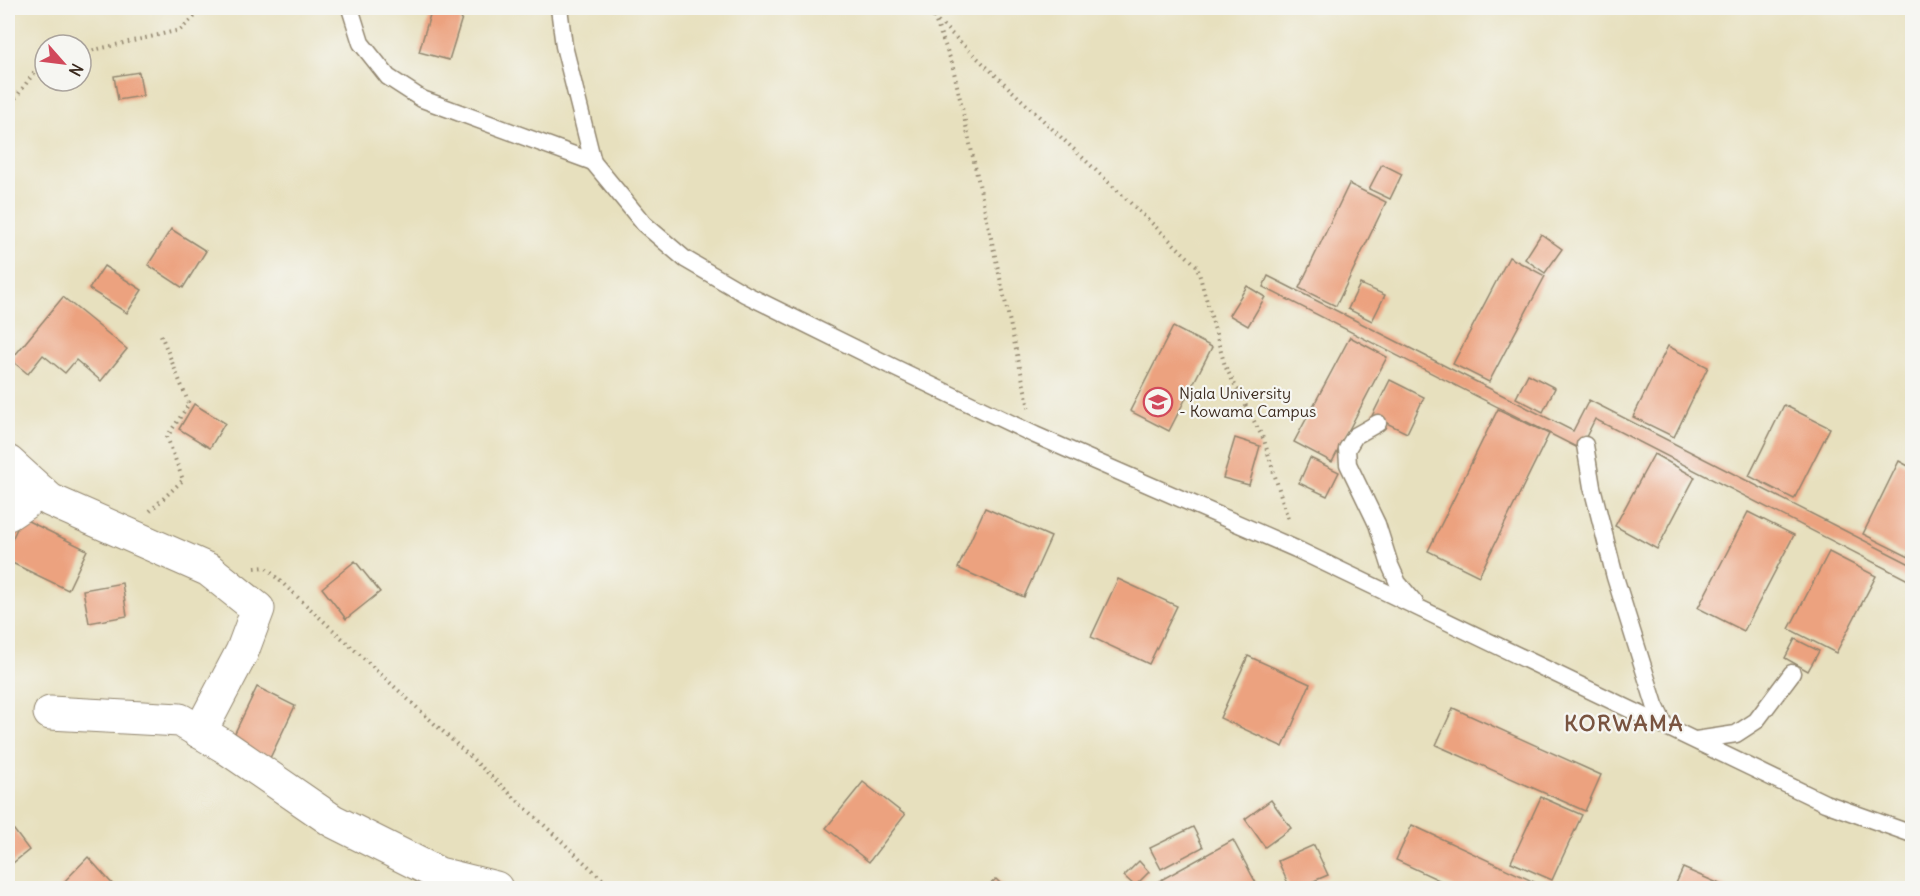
<svg xmlns="http://www.w3.org/2000/svg" width="1920" height="896" font-family="Delius,sans-serif">
  <rect width="100%" height="100%" fill="#f6f6f2"/>
  <filter id="ink" filterUnits="userSpaceOnUse"><feTurbulence type="fractalNoise" baseFrequency=".0167" numOctaves="2"/><feDisplacementMap in="SourceGraphic" scale="12" xChannelSelector="R" yChannelSelector="G"/><feConvolveMatrix kernelMatrix="1 2 1 2 8 2 1 2 1" color-interpolation-filters="sRGB"/></filter>
  <filter id="wash" filterUnits="userSpaceOnUse"><feTurbulence type="fractalNoise" baseFrequency=".008" numOctaves="4" result="noise"/><feDisplacementMap in="SourceGraphic" scale="24" xChannelSelector="R" yChannelSelector="G"/><feGaussianBlur stdDeviation="1.35" result="paint"/><feColorMatrix in="noise" values="0 0 0 0 0 0 0 0 0 0 0 0 0 0 0 0 0 1.4 0 .05"/><feComposite in="paint" operator="in"/></filter>
  <g filter="url(#wash)">
    <rect width="100%" height="100%" fill="#e7e0be"/>
    <g id="blocks">
      <g fill="#eca27f">
        <path d="M 432,8 L 465,8 L 449,60 L 419,52 Z"/>
        <path d="M 139,72 L 143,96 L 118,100 L 114,76 Z"/>
        <path d="M 1382,164 L 1402,174 L 1390,199 L 1369,189 Z"/>
        <path d="M 1349,184 L 1386,202 L 1336,306 L 1299,288 Z"/>
        <path d="M 171,229 L 206,251 L 183,288 L 148,265 Z"/>
        <path d="M 1541,234 L 1562,249 L 1545,273 L 1525,259 Z"/>
        <path d="M 1509,257 L 1545,276 L 1489,382 L 1453,364 Z"/>
        <path d="M 104,266 L 142,290 L 127,313 L 89,289 Z"/>
        <path d="M 1268,276 L 1573,431 L 1589,400 L 1912,565 L 1912,570 L 1908,580 L 1595,419 L 1580,449 L 1263,287 Z"/>
        <path d="M 1360,284 L 1385,295 L 1372,321 L 1348,309 Z"/>
        <path d="M 1247,286 L 1265,297 L 1248,326 L 1229,315 Z"/>
        <path d="M 63,297 L 127,349 L 101,381 L 76,360 L 65,373 L 43,355 L 28,374 L 11,360 Z"/>
        <path d="M 1173,327 L 1212,347 L 1169,431 L 1130,411 Z"/>
        <path d="M 1350,337 L 1387,357 L 1332,462 L 1294,442 Z"/>
        <path d="M 1668,346 L 1708,367 L 1674,437 L 1633,417 Z"/>
        <path d="M 1528,374 L 1555,388 L 1543,412 L 1516,398 Z"/>
        <path d="M 1390,380 L 1424,397 L 1407,433 L 1372,416 Z"/>
        <path d="M 194,404 L 225,423 L 210,448 L 179,429 Z"/>
        <path d="M 1784,405 L 1830,428 L 1794,499 L 1749,476 Z"/>
        <path d="M 1498,409 L 1549,434 L 1479,576 L 1428,551 Z"/>
        <path d="M 1235,438 L 1260,446 L 1249,485 L 1223,478 Z"/>
        <path d="M 1654,454 L 1695,477 L 1657,549 L 1615,526 Z"/>
        <path d="M 1310,458 L 1339,472 L 1327,496 L 1299,483 Z"/>
        <path d="M 1899,461 L 1912,468 L 1912,551 L 1909,557 L 1863,534 Z"/>
        <path d="M 985,508 L 1051,537 L 1024,597 L 958,568 Z"/>
        <path d="M 1748,512 L 1794,535 L 1744,631 L 1698,608 Z"/>
        <path d="M 22,518 L 87,550 L 68,590 L 8,561 L 8,548 Z"/>
        <path d="M 1829,552 L 1876,576 L 1836,653 L 1789,629 Z"/>
        <path d="M 355,561 L 380,592 L 346,619 L 322,588 Z"/>
        <path d="M 1118,579 L 1177,606 L 1149,664 L 1091,637 Z"/>
        <path d="M 122,583 L 127,616 L 89,623 L 83,590 Z"/>
        <path d="M 1795,639 L 1819,651 L 1808,671 L 1785,658 Z"/>
        <path d="M 1248,656 L 1310,684 L 1283,747 L 1220,718 Z"/>
        <path d="M 257,687 L 295,706 L 269,760 L 231,741 Z"/>
        <path d="M 1453,708 L 1601,775 L 1585,811 L 1436,745 Z"/>
        <path d="M 863,782 L 905,815 L 869,862 L 826,828 Z"/>
        <path d="M 1541,797 L 1582,815 L 1552,880 L 1511,862 Z"/>
        <path d="M 1271,800 L 1291,828 L 1265,847 L 1245,819 Z"/>
        <path d="M 8,822 L 29,850 L 8,867 Z"/>
        <path d="M 1412,825 L 1547,888 L 1456,888 L 1396,860 Z"/>
        <path d="M 1193,827 L 1203,847 L 1161,869 L 1150,848 Z"/>
        <path d="M 1233,840 L 1257,885 L 1250,888 L 1151,888 L 1150,886 Z"/>
        <path d="M 1314,845 L 1328,875 L 1297,888 L 1290,888 L 1278,861 Z"/>
        <path d="M 88,857 L 116,888 L 58,888 Z"/>
        <path d="M 1139,861 L 1149,872 L 1135,886 L 1124,876 Z"/>
        <path d="M 1683,868 L 1729,888 L 1674,888 Z"/>
        <path d="M 996,879 L 1005,888 L 986,888 Z"/>
      </g>
    </g>
  </g>
  <g filter="url(#ink)">
    <use href="#blocks" fill-opacity="0" stroke="#91856e" stroke-width="1.5"/>
    <g fill="none" stroke-linecap="round" stroke-linejoin="round">
      <g stroke="#91856e" stroke-width="19">
        <g id="service">
          <path d="M 350,8 L 361,43 L 388,77 L 422,99 L 593,162"/>
          <path d="M 559,8 L 564,46 L 593,162 L 644,224 L 685,259 L 745,294 L 891,366 L 1035,435 L 1296,549 L 1825,803 L 1912,834"/>
          <path d="M 1378,423 L 1355,436 L 1347,449 L 1348,464 L 1377,524 L 1390,565 L 1398,583 L 1415,603"/>
          <path d="M 1585,445 L 1592,487 L 1615,577 L 1655,705 L 1664,724"/>
          <path d="M 1696,740 L 1736,734 L 1756,721 L 1792,673"/>
        </g>
      </g>
      <g stroke="#91856e" stroke-width="35">
        <g id="minor">
          <path d="M 8,462 L 50,500 L 209,570 L 258,609 L 242,652 L 200,732"/>
          <path d="M 8,514 L 41,492"/>
          <path d="M 50,713 L 180,720 L 224,746 L 333,821 L 439,874 L 496,888"/>
        </g>
      </g>
      <g stroke="#91856e" stroke-width="4" stroke-dasharray="1.5 4.5" stroke-linecap="butt">
        <path d="M 926,8 L 934,17 L 952,63 L 1029,408"/>
        <path d="M 934,17 L 1197,266 L 1225,366 L 1264,440 L 1288,519"/>
        <path d="M 81,53 L 180,30 L 204,8"/>
        <path d="M 8,108 L 42,62 L 45,61"/>
        <path d="M 150,511 L 183,480 L 167,437 L 189,404 L 161,335"/>
        <path d="M 255,568 L 265,567 L 612,888"/>
      </g>
      <use href="#service" stroke="#fff" stroke-width="16"/>
      <use href="#minor" stroke="#fff" stroke-width="33"/>
    </g>
  </g>
  <defs>
    <g id="university-ring" transform="scale(1.5)"><circle r="9.5" fill="#f6f6f2" stroke="#d1495b" stroke-width="1.5"/><path d="M0-5L7-2L0 1L-7-2ZM-4 1L0 2.5L4 1V4Q0 6-4 4Z" fill="#d1495b"/></g>
  </defs>
  <g fill-rule="evenodd">
    <use href="#university-ring" x="1158" y="402"/>
  </g>
  <g text-anchor="middle" stroke-width="4.5" stroke-linejoin="round" paint-order="stroke">
    <g font-size="16" fill="#3b2a1e" stroke="#f6f6f2" text-anchor="start">
      <text x="1179" y="399">Njala University<tspan x="1179" dy="18">- Kowama Campus</tspan></text>
    </g>
    <g font-size="22" font-weight="bold" letter-spacing="1.5" fill="#795440" stroke="#f6f6f2">
      <text x="1624" y="731">KORWAMA</text>
    </g>
  </g>
  <rect width="1920" height="896" fill="none" stroke="#f6f6f2" stroke-width="30"/>
  <g transform="translate(63 63) rotate(118)"><circle r="28" fill="#f6f6f2" stroke="#aba49d" stroke-width="1.5"/>
  <path d="M0-4.5L10 22L0 15L-10 22Z" fill="#d1495b"/>
  <text y="-9" font-size="16" font-weight="bold" text-anchor="middle" fill="#3b2a1e">N</text>
  </g>
</svg>
